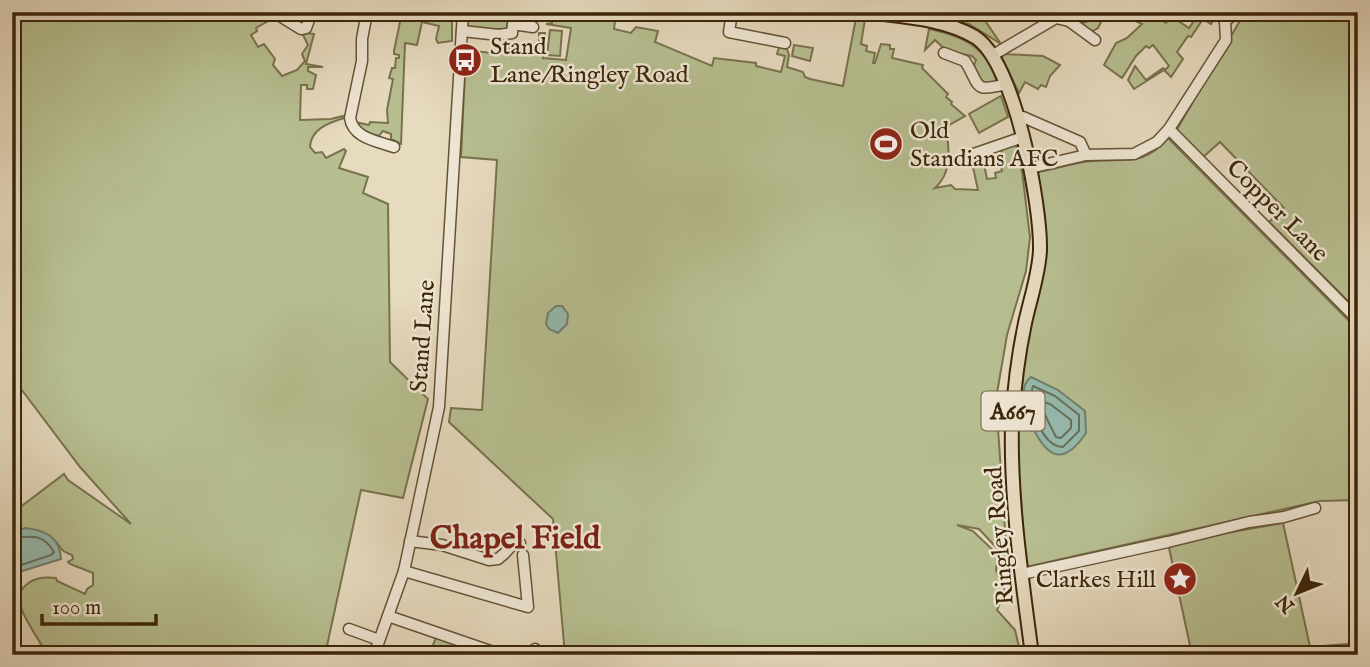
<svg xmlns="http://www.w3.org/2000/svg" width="1370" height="667" font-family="'IM FELL English',serif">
  <rect width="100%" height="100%" fill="#e6dabf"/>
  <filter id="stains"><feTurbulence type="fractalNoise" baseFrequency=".00286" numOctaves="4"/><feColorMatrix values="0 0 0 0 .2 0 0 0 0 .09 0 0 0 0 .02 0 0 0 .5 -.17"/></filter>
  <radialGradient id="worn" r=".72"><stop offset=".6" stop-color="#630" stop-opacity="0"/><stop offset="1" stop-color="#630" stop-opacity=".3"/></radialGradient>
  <g fill="#b7bf91" stroke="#79724d" stroke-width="2">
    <path d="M 12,12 L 245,12 L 247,16 L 259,21 L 270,20 L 256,28 L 257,31 L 251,35 L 258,47 L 264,44 L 275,59 L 273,65 L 282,76 L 297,70 L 305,61 L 302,54 L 308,45 L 303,35 L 307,33 L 314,34 L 306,64 L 323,67 L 308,67 L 308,71 L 316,75 L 313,89 L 307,89 L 307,85 L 301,85 L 300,120 L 331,119 L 343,116 L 344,118 C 328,123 311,129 310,147 L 315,153 L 322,152 L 326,158 L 344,149 L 346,151 L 339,168 L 368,177 L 363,193 L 388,204 L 390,362 L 428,399 L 403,498 L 361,490 L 325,655 L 46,655 C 39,634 6,602 25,586 C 34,577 44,577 56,578 L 57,581 L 85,594 L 87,589 L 93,585 L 93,573 L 70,564 L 68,562 L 73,559 L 72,555 C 57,549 64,549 55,541 C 44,531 25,528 12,533 L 12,504 L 19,508 L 64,474 L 68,480 L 131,524 L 80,467 L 12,377 Z"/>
    <path d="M 402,12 L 452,12 L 452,41 L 438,43 L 436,39 L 439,26 L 422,22 L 417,45 L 405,43 L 401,144 L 391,139 L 391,134 L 383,131 L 379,136 L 362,132 L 355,122 L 369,125 L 370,122 L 388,123 L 387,110 L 393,79 L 389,78 L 392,68 L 395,68 L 396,58 L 399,58 L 399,55 L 394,54 L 394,51 Z"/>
    <path d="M 468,12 L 515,12 L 515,17 L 508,17 L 507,29 L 466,29 Z"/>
    <path d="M 553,12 L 556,12 L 555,17 L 572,19 L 573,15 L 583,16 L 584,12 L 595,13 L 595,17 L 615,21 L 614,29 L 631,33 L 636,27 L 658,31 L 655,42 L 712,66 L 714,58 L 756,63 L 756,66 L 781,72 L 785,56 L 777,54 L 779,47 L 787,49 L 789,55 L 787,67 L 803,72 L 805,77 L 810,79 L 843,86 L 856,18 L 865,19 L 861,44 L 867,46 L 866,51 L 875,53 L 873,63 L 875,63 L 881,44 L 890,45 L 890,49 L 894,49 L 892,58 L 923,65 L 922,68 L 948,94 L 946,97 L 952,102 L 951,104 L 965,116 L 946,127 C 949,148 953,172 935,188 L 951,185 L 955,189 L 978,190 L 971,158 L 982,154 L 987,179 L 996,178 L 995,173 L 1002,171 L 1000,162 L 1002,148 L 1016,145 L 1022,171 L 1030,237 L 1026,271 L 1007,335 L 996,399 L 1007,559 L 979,529 L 957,525 L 973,531 L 998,555 L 996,570 L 1005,592 L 997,610 L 1015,630 L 1021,655 L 565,655 L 553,519 L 449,422 L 451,408 L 482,410 L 497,160 L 461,157 L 466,50 L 500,54 L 501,48 L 526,48 L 527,43 L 539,44 L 539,33 L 545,33 L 543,58 L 566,60 L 571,28 L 546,24 L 552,23 Z"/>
    <path d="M 934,12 L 1002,12 L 986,22 L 1001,44 L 969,24 L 933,17 Z"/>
    <path d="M 1095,12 L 1106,12 L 1098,28 L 1091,32 L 1073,18 L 1083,23 L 1092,20 Z"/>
    <path d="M 1117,12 L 1151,12 L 1166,23 L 1171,16 L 1189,28 L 1200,12 L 1207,12 L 1214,19 L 1211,24 L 1203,19 L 1191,37 L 1188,36 L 1177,52 L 1183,59 L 1171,77 L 1164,70 L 1134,89 L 1128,80 L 1135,66 L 1146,80 L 1163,68 L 1165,70 L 1169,66 L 1153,45 L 1149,48 L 1146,46 L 1136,56 L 1122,78 L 1104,65 L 1116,43 L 1127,38 L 1142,24 Z"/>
    <path d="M 1245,12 L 1358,12 L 1358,311 L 1269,222 L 1284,208 L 1220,142 L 1202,158 L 1176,131 Z"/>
    <path d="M 929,29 C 963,36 988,47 997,83 L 985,85 L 977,78 L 974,65 L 976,60 L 972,56 L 947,51 L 935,40 L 925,50 Z"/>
    <path d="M 550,30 L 562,31 L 560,56 L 547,55 Z"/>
    <path d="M 794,45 L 813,48 L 810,61 L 792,56 Z"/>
    <path d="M 1004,54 L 1043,56 L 1060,65 L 1050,76 L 1046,87 L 1041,85 L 1038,89 L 1025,82 L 1019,93 L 1002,58 Z"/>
    <path d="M 1001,96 L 1008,117 L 979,133 L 969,114 Z"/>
    <path d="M 1168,138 L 1358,330 L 1358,500 L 1320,501 L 1026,567 L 1016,434 L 1021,359 L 1037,287 L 1046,235 L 1038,172 C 1056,169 1075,162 1093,161 C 1127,158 1143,167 1168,138 Z"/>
    <path d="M 1283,523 L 1310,647 L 1358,643 L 1358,655 L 1192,655 L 1168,543 Z"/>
    <path d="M 437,635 L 456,644 L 452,655 L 429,655 Z"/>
  </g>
  <g fill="#96bbb0" stroke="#727f6d" stroke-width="2">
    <path d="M 556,306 L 562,306 L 568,314 L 567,324 L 558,333 L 549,329 L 546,324 L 548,313 Z"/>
    <path d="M 1031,377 L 1058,390 L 1085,411 L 1086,433 C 1065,464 1049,461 1033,428 C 1028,417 1021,397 1025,385 C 1026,381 1028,380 1031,377 Z"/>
    <path d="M 25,528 C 45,530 60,537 61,559 L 13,574 L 12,533 Z"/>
  </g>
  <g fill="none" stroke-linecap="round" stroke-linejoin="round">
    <g stroke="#68705c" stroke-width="2">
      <path d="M 1033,386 L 1055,396 L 1079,415 L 1079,431 L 1063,447 C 1042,448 1027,403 1033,386 Z"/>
      <path d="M 1044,402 L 1050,404 L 1071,420 L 1071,428 L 1061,438 L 1056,437 L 1043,411 Z"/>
      <path d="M 12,538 C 31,536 43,533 54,552 L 51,555 L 12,568"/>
    </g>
    <g stroke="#665236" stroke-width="13">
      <g id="minor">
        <path d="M 367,12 L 362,39 L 362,61 L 350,118 C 353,138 377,141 394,147"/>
        <path d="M 732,12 L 729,32 L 785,43"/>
        <path d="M 280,16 L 301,29 L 306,28 L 312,12"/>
        <path d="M 1225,21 L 1237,12"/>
        <path d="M 462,31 L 499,35 L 512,33 L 513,24 L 533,27"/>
        <path d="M 944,53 L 965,61 C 981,86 972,93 1006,84"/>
        <path d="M 993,55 L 1056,18 L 1069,21 L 1095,40"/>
        <path d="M 1018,119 L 1023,117 L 1080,142 L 1086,155"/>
        <path d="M 1169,129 L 1358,320"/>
        <path d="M 968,156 L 1023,137"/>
        <path d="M 1030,168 L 1086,155 L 1134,154 L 1157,142 L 1169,129 L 1226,40 L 1225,21 L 1219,12"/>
        <path d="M 410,541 L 442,545 L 489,560 L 498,559 L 505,553 L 515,542 L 520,543"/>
        <path d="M 404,571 L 528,607 L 523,555"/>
        <path d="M 1022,574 L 1168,542 L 1249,522 L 1284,517 L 1315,508"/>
        <path d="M 388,616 L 493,652"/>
        <path d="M 349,629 L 379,640"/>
        <path d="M 374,655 L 404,571 L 439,407 L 463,12"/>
        <path d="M 533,655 L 535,649"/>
      </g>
    </g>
    <g stroke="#3b2509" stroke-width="16">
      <path id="major" d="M 867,12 C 903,17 943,18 975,37 C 1015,62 1041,205 1040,250 C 1039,274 1030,300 1025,323 C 1018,356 1014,389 1012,423 C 1010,500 1022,578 1032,655"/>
    </g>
    <use href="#minor" stroke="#efe7d5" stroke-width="10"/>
    <use href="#major" stroke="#e6dabf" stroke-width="12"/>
  </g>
  <defs>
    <g id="bus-disc" transform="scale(1.75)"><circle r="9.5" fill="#8f2418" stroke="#efe7d5"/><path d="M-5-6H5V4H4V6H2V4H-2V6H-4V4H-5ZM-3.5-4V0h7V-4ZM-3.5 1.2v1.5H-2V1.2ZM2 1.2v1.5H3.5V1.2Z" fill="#fff"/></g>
    <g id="stadium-disc" transform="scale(1.75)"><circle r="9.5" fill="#8f2418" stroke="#efe7d5"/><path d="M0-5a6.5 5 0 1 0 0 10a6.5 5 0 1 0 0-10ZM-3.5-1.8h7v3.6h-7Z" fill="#fff"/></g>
    <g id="sight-disc" transform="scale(1.75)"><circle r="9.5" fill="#8f2418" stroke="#efe7d5"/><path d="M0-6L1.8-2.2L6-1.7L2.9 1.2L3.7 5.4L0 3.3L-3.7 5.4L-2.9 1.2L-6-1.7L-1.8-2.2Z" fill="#fff"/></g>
  </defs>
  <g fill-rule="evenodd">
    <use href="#bus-disc" x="465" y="60"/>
    <use href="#stadium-disc" x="886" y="144"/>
    <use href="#sight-disc" x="1180" y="579"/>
  </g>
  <g text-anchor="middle" stroke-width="5" stroke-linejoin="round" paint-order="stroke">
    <rect fill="#efe7d5" stroke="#715f46" stroke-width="2" x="981.5" y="391.5" width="63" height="39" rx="5"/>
    <g font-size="23" font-weight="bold" fill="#3b2509">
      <text x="1013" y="419">A667</text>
    </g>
    <g font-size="24" fill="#3b2509" stroke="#efe7d5" text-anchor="start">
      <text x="490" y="54">Stand<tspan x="490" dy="28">Lane/Ringley Road</tspan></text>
      <text x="910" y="138">Old<tspan x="910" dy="28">Standians AFC</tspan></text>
      <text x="1156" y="587" text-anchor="end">Clarkes Hill</text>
    </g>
    <g font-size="24" fill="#3b2509" stroke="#efe7d5">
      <text transform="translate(1278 210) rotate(45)" y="8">Copper Lane</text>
      <text transform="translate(422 336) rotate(-86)" y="8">Stand Lane</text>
      <text transform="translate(999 536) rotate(-95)" y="8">Ringley Road</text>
    </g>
    <g font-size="32" font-weight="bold" fill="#7a1f14" stroke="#efe7d5">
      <text x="515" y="548">Chapel Field</text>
    </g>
  </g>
  <rect width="1370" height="667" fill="none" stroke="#e6dabf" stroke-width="42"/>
  <rect x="14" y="14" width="1342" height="639" fill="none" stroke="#3b2509" stroke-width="3.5"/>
  <rect x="21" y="21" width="1328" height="625" fill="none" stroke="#3b2509" stroke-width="2"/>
  <g transform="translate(1297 593) rotate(227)" stroke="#efe7d5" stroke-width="5" paint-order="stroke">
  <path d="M0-5L12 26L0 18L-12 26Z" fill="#3b2509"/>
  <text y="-10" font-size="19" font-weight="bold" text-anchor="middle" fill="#3b2509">N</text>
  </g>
  <path d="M42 614v10h114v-10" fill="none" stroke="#3b2509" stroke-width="3.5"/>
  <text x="52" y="614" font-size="21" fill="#3b2509" stroke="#efe7d5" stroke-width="5" paint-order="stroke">100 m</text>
  <rect width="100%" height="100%" filter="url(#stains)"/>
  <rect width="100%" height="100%" fill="url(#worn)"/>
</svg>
